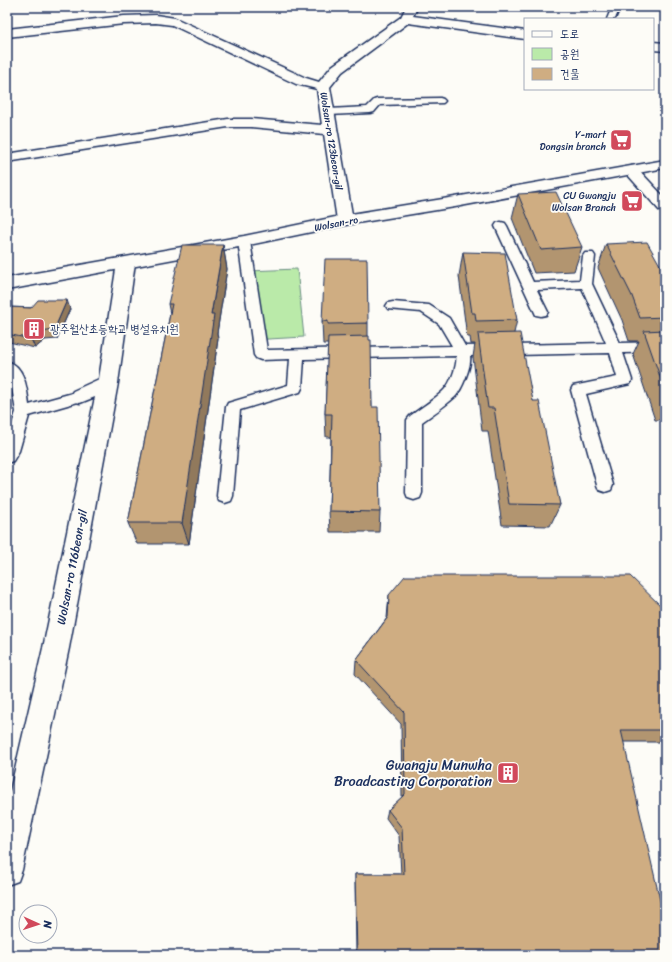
<svg xmlns="http://www.w3.org/2000/svg" width="672" height="962" font-family="Sriracha,'Poor Story',sans-serif">
  <rect width="100%" height="100%" fill="#fdfcf7"/>
  <filter id="ink" filterUnits="userSpaceOnUse"><feTurbulence type="fractalNoise" baseFrequency=".025" numOctaves="2"/><feDisplacementMap in="SourceGraphic" scale="8" xChannelSelector="R" yChannelSelector="G"/><feConvolveMatrix kernelMatrix="1 2 1 2 8 2 1 2 1" color-interpolation-filters="sRGB"/></filter>
  <g filter="url(#ink)">
    <path fill="#baeaa9" stroke="#6a8c84" d="M 297,269 L 304,337 L 251,340 L 248,271 Z"/>
    <g fill="none" stroke-linecap="round" stroke-linejoin="round">
      <g stroke="#1b2f5e" stroke-width="3">
        <g id="service">
          <path d="M 612,7 L 620,7 L 615,19 L 607,19 Z"/>
          <path d="M 440,98 L 443,99 L 445,101 L 443,103 L 380,105 L 374,112 L 370,113 L 329,115 L 324,112 L 329,109 L 367,107 L 374,100 L 377,99 Z"/>
          <path d="M 501,222 L 505,223 L 507,226 L 533,282 L 580,280 L 583,256 L 585,253 L 593,253 L 595,256 L 592,284 L 620,343 L 665,342 L 665,352 L 623,353 L 632,380 L 630,384 L 586,394 L 613,485 L 611,490 L 605,492 L 599,490 L 597,485 L 571,390 L 573,386 L 578,385 L 617,377 L 610,353 L 470,356 C 472,365 462,390 455,397 C 445,406 433,414 422,422 L 422,493 L 420,498 L 414,500 L 408,498 L 406,493 L 407,420 L 410,416 C 419,409 438,397 445,389 C 451,382 458,364 456,356 L 304,359 L 302,388 L 300,392 L 240,410 L 233,496 L 231,501 L 225,503 L 219,501 L 217,496 L 226,407 L 228,403 L 288,385 L 290,359 L 261,360 L 256,358 L 254,355 L 238,241 L 240,238 L 248,238 L 250,241 L 267,350 L 452,346 L 439,324 L 421,312 L 388,309 L 386,306 L 388,303 L 393,302 L 429,305 L 449,318 L 465,346 L 606,343 L 582,288 L 537,290 L 548,312 L 546,315 L 541,316 L 536,315 L 495,226 L 497,223 Z"/>
          <path d="M 7,361 C 25,366 27,389 29,405 L 80,391 L 85,392 L 87,396 L 85,400 L 29,416 L 19,451 L 13,461 L 7,463 L 7,439 L 16,412 L 11,381 L 7,376 Z"/>
        </g>
      </g>
      <g stroke="#1b2f5e" stroke-width="3">
        <g id="minor">
          <path d="M 406,7 L 418,7 L 413,16 L 525,31 L 525,39 L 408,23 L 342,72 L 330,87 L 353,220 L 351,223 L 345,225 L 339,223 L 337,220 L 324,134 L 251,127 L 228,127 L 7,162 L 7,154 L 228,119 L 251,119 L 322,125 L 317,89 L 296,84 L 172,25 L 156,23 L 124,24 L 7,37 L 7,29 L 124,16 L 156,15 L 175,18 L 306,78 L 319,82 L 332,66 L 401,17 Z"/>
          <path d="M 653,42 L 665,43 L 665,51 L 653,50 Z"/>
          <path d="M 632,166 L 637,168 L 665,198 L 665,212 L 659,210 L 627,174 L 624,171 L 627,168 Z"/>
          <path d="M 126,258 L 132,259 L 135,263 L 118,383 L 69,648 L 22,870 L 18,881 L 7,885 L 7,804 L 43,648 L 95,397 L 80,403 L 73,401 L 70,396 L 73,391 L 99,379 L 117,263 L 120,259 Z"/>
        </g>
      </g>
      <g stroke="#1b2f5e" stroke-width="3">
        <path id="tertiary" d="M 665,160 L 665,168 L 455,207 L 345,225 L 244,246 L 7,290 L 7,278 L 244,236 L 345,215 L 455,197 Z"/>
      </g>
      <use href="#service" fill="#fdfcf7" fill-rule="evenodd"/>
      <use href="#minor" fill="#fdfcf7" fill-rule="evenodd"/>
      <use href="#tertiary" fill="#fdfcf7" fill-rule="evenodd"/>
    </g>
    <g fill="#b29570" stroke="#1b2f5e">
      <path d="M 518,194 L 582,247 L 574,271 L 534,273 L 512,218 Z"/>
      <path d="M 606,244 L 665,274 L 665,434 L 661,420 L 655,420 L 633,354 L 639,341 L 629,341 L 622,320 L 598,268 Z"/>
      <path d="M 223,245 L 227,269 L 217,333 L 218,339 L 189,544 L 137,544 L 128,523 L 170,314 L 168,304 Z"/>
      <path d="M 463,252 L 517,320 L 514,333 L 533,401 L 560,505 L 550,526 L 502,525 L 488,431 L 482,431 L 473,357 L 475,344 L 471,344 L 470,337 L 467,337 L 459,276 Z"/>
      <path d="M 7,307 L 70,309 L 57,339 L 45,340 L 35,348 L 9,342 L 7,341 Z"/>
      <path d="M 322,321 L 368,323 L 368,336 L 372,407 L 380,512 L 379,532 L 330,532 L 329,511 L 331,437 L 326,437 L 325,414 L 328,344 L 323,344 Z"/>
      <path d="M 389,595 L 665,618 L 665,742 L 623,742 L 665,955 L 356,955 L 355,880 L 355,874 L 401,874 L 399,836 L 386,818 L 388,810 L 402,797 L 401,724 L 355,674 L 356,660 L 387,618 Z"/>
    </g>
    <g fill="#91795b" stroke="#1b2f5e">
      <path d="M 223,245 L 227,269 L 217,333 L 218,339 L 189,544 L 182,523 L 211,315 Z"/>
      <path d="M 67,300 L 70,309 L 57,339 L 54,330 Z"/>
      <path d="M 41,332 L 45,340 L 35,348 L 31,339 Z"/>
    </g>
    <g fill="#cfad82" stroke="#1b2f5e">
      <path d="M 556,192 L 582,247 L 541,250 L 518,194 Z"/>
      <path d="M 647,242 L 665,274 L 665,317 L 640,318 L 632,296 L 606,244 Z"/>
      <path d="M 182,245 L 223,245 L 211,315 L 214,315 L 182,523 L 128,523 L 172,304 L 168,304 Z"/>
      <path d="M 463,252 L 505,253 L 517,320 L 476,321 L 475,313 L 472,313 Z"/>
      <path d="M 325,259 L 367,259 L 368,323 L 328,324 L 328,321 L 322,321 Z"/>
      <path d="M 38,300 L 67,300 L 54,330 L 41,332 L 31,339 L 7,334 L 7,307 L 31,308 Z"/>
      <path d="M 665,330 L 665,391 L 644,331 Z"/>
      <path d="M 520,333 L 533,401 L 539,401 L 560,505 L 509,504 L 494,408 L 488,408 L 478,334 Z"/>
      <path d="M 369,336 L 369,340 L 371,340 L 372,407 L 378,407 L 380,512 L 329,511 L 332,414 L 325,414 L 328,337 Z"/>
      <path d="M 405,576 L 630,576 L 662,607 L 665,618 L 665,730 L 621,730 L 665,922 L 665,955 L 357,955 L 355,874 L 404,874 L 402,828 L 388,810 L 405,794 L 404,712 L 356,660 L 388,617 L 389,595 Z"/>
    </g>
  </g>
  <defs>
    <g id="supermarket-square" transform="scale(1.15)"><rect x="-9" y="-9" width="18" height="18" rx="4" fill="#d1495b" stroke="#fdfcf7"/><path d="M-6-5.5h2.5l.6 2H6L4.5 2H-2.5L-4.4-4H-6ZM-1.5 3.2a1.3 1.3 0 1 0 .1 0ZM3 3.2a1.3 1.3 0 1 0 .1 0Z" fill="#fff"/></g>
    <g id="building-square" transform="scale(1.15)"><rect x="-9" y="-9" width="18" height="18" rx="4" fill="#d1495b" stroke="#fdfcf7"/><path d="M-4-6H4V6H1V3H-1V6H-4ZM-2.5-4.3h1.7v1.8h-1.7ZM.8-4.3h1.7v1.8H.8ZM-2.5-1h1.7V.8h-1.7ZM.8-1h1.7V.8H.8Z" fill="#fff"/></g>
  </defs>
  <g fill-rule="evenodd">
    <use href="#supermarket-square" x="621" y="140"/>
    <use href="#supermarket-square" x="632" y="201"/>
    <use href="#building-square" x="34" y="329"/>
    <use href="#building-square" x="508" y="773"/>
  </g>
  <g text-anchor="middle" stroke-width="3.5" stroke-linejoin="round" paint-order="stroke">
    <g font-size="10" fill="#1b2f5e" stroke="#fdfcf7" text-anchor="end">
      <text x="606" y="138">Y-mart<tspan x="606" dy="12">Dongsin branch</tspan></text>
      <text x="616" y="199">CU Gwangju<tspan x="616" dy="12">Wolsan Branch</tspan></text>
    </g>
    <g font-size="10" fill="#1b2f5e" stroke="#fdfcf7">
      <text transform="translate(332 141) rotate(81)" y="4">Wolsan-ro 123beon-gil</text>
      <text transform="translate(336 223) rotate(-11)" y="4">Wolsan-ro</text>
    </g>
    <g font-size="12" fill="#1b2f5e" stroke="#fdfcf7" text-anchor="start">
      <text x="50" y="333">광주월산초등학교 병설유치원</text>
    </g>
    <g font-size="12" fill="#1b2f5e" stroke="#fdfcf7">
      <text transform="translate(72 567) rotate(-79)" y="4">Wolsan-ro 116beon-gil</text>
    </g>
    <g font-size="14" fill="#1b2f5e" stroke="#fdfcf7" text-anchor="end">
      <text x="492" y="770">Gwangju Munwha<tspan x="492" dy="16">Broadcasting Corporation</tspan></text>
    </g>
  </g>
  <rect width="672" height="962" fill="none" stroke="#fdfcf7" stroke-width="24"/>
  <rect x="12" y="12" width="648" height="938" fill="none" stroke="#1b2f5e" stroke-width="1.5" filter="url(#ink)"/>
  <rect x="524" y="18" width="130" height="72" fill="#fdfcf7" stroke="#a3aaba"/>
  <rect x="532" y="31" width="20" height="6" fill="#fdfcf7" stroke="#a3aaba"/>
  <text x="560" y="38" font-size="12" fill="#1b2f5e">도로</text>
  <rect x="532" y="48" width="20" height="12" fill="#baeaa9" stroke="#a3aaba"/>
  <text x="560" y="58" font-size="12" fill="#1b2f5e">공원</text>
  <rect x="532" y="68" width="20" height="12" fill="#cfad82" stroke="#a3aaba"/>
  <text x="560" y="78" font-size="12" fill="#1b2f5e">건물</text>
  <g transform="translate(38 924) rotate(93)"><circle r="19" fill="#fdfcf7" stroke="#a3aaba"/>
  <path d="M0-3L7 15L0 10L-7 15Z" fill="#d1495b"/>
  <text y="-6" font-size="11" font-weight="bold" text-anchor="middle" fill="#1b2f5e">N</text>
  </g>
</svg>
